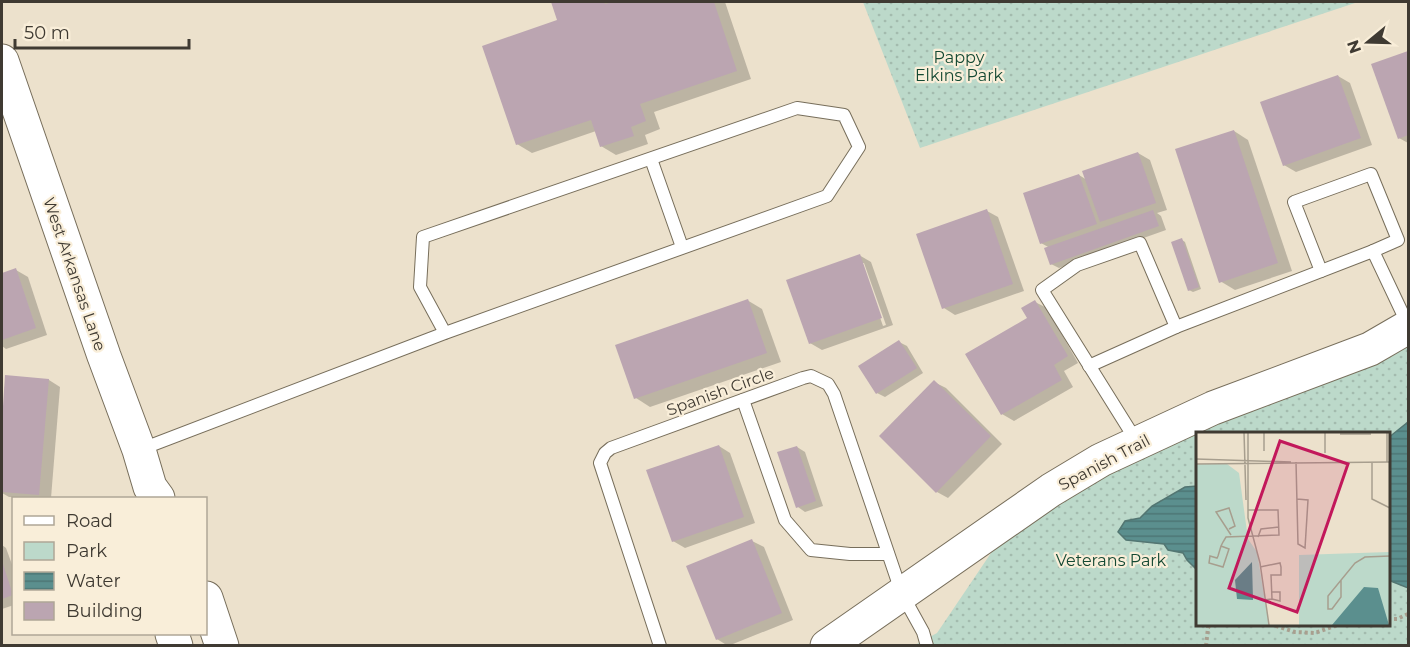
<svg xmlns="http://www.w3.org/2000/svg" width="1410" height="647" font-family="Montserrat,sans-serif">
  <defs>
    <pattern id="green-dots" width="8" height="8" patternUnits="userSpaceOnUse" patternTransform="scale(1.5)"><rect width="8" height="8" fill="#bcd9ca"/><path d="M2 2h.1M6 6h.1" fill="none" stroke="#a3bbae" stroke-width="1.8" stroke-linecap="round"/></pattern>
    <pattern id="water-rules" width="6" height="5" patternUnits="userSpaceOnUse" patternTransform="scale(1.5)"><rect width="6" height="5" fill="#5b8f8e"/><path d="M0 2.5h6" fill="none" stroke="#4d7675"/></pattern>
  </defs>
  <rect width="100%" height="100%" fill="#ece1cc"/>
  <g fill="url(#green-dots)" fill-rule="evenodd">
    <path d="M 863,2 L 1358,2 L 920,148 Z"/>
    <path d="M 1408,315 L 1408,645 L 913,646 L 937,633 L 1018,513 ZM 1197,434 L 1388,434 L 1388,624 L 1197,624 Z"/>
  </g>
  <g fill="url(#water-rules)" stroke="#537672" stroke-width="1.5">
    <path d="M 1408,422 L 1408,588 L 1388,580 L 1388,438 Z"/>
    <path d="M 1197,486 L 1197,570 L 1187,560 L 1183,553 L 1168,550 L 1164,544 L 1126,540 L 1118,532 L 1125,521 L 1140,518 L 1152,506 L 1185,487 Z"/>
  </g>
  <g fill="#0003" fill-rule="evenodd">
    <path d="M 552,2 L 725,2 L 751,79 L 654,112 L 660,129 L 645,135 L 648,144 L 616,155 L 601,146 L 596,131 L 532,153 L 517,144 L 559,21 Z"/>
    <path d="M 1408,52 L 1408,143 L 1399,138 L 1373,65 Z"/>
    <path d="M 1338,76 L 1350,83 L 1372,145 L 1296,172 L 1284,165 Z"/>
    <path d="M 1234,131 L 1248,140 L 1292,271 L 1235,290 L 1220,281 Z"/>
    <path d="M 1138,153 L 1150,160 L 1167,210 L 1157,213 L 1161,216 L 1166,230 L 1059,268 L 1051,264 L 1050,248 L 1041,243 L 1079,175 L 1087,180 Z"/>
    <path d="M 987,211 L 998,217 L 1024,291 L 955,315 L 944,308 Z"/>
    <path d="M 1182,240 L 1185,242 L 1201,289 L 1193,292 L 1189,290 Z"/>
    <path d="M 859,255 L 871,262 L 893,325 L 822,350 L 810,343 ZM 861,263 L 864,263 L 886,325 L 883,326 Z"/>
    <path d="M 16,270 L 28,277 L 47,335 L 6,349 L 2,346 L 2,275 Z"/>
    <path d="M 747,300 L 762,309 L 781,362 L 650,407 L 636,398 Z"/>
    <path d="M 1035,302 L 1047,308 L 1078,363 L 1064,371 L 1073,387 L 1014,421 L 1002,414 Z"/>
    <path d="M 899,342 L 907,346 L 923,373 L 885,397 L 877,393 Z"/>
    <path d="M 7,376 L 49,380 L 60,387 L 51,498 L 9,497 L 2,493 L 2,440 Z"/>
    <path d="M 934,382 L 946,388 L 1002,444 L 948,498 L 937,492 Z"/>
    <path d="M 719,446 L 730,453 L 755,523 L 685,548 L 673,541 Z"/>
    <path d="M 797,447 L 805,452 L 823,506 L 805,512 L 798,507 Z"/>
    <path d="M 752,541 L 764,547 L 793,620 L 728,646 L 717,639 Z"/>
    <path d="M 2,545 L 6,548 L 14,570 L 14,605 L 2,609 Z"/>
  </g>
  <g fill="#bba5b1">
    <path d="M 551,2 L 604,2 L 605,4 L 613,2 L 714,2 L 737,71 L 640,104 L 646,121 L 631,127 L 634,136 L 600,147 L 591,120 L 516,145 L 482,46 L 557,20 Z"/>
    <path d="M 1408,51 L 1408,135 L 1398,139 L 1371,64 Z"/>
    <path d="M 1338,75 L 1361,138 L 1283,166 L 1260,102 Z"/>
    <path d="M 1234,130 L 1278,263 L 1219,283 L 1175,149 Z"/>
    <path d="M 1138,152 L 1156,203 L 1100,222 L 1082,171 Z"/>
    <path d="M 1079,174 L 1097,224 L 1040,244 L 1023,193 Z"/>
    <path d="M 987,209 L 1013,284 L 942,309 L 916,234 Z"/>
    <path d="M 1153,210 L 1159,226 L 1050,265 L 1044,248 Z"/>
    <path d="M 1182,238 L 1199,287 L 1188,291 L 1171,242 Z"/>
    <path d="M 860,254 L 882,318 L 809,344 L 786,280 Z"/>
    <path d="M 16,268 L 36,328 L 2,340 L 2,273 Z"/>
    <path d="M 748,299 L 767,353 L 634,399 L 615,345 Z"/>
    <path d="M 1035,300 L 1068,356 L 1054,365 L 1062,380 L 1001,415 L 965,354 L 1027,318 L 1021,308 Z"/>
    <path d="M 899,340 L 917,368 L 876,394 L 858,366 Z"/>
    <path d="M 5,375 L 49,379 L 39,495 L 2,492 L 2,421 Z"/>
    <path d="M 934,380 L 991,436 L 936,493 L 879,436 Z"/>
    <path d="M 719,445 L 744,517 L 672,542 L 646,470 Z"/>
    <path d="M 797,446 L 816,501 L 796,508 L 777,452 Z"/>
    <path d="M 752,539 L 782,613 L 716,640 L 686,566 Z"/>
    <path d="M 2,561 L 13,595 L 2,599 Z"/>
  </g>
  <g fill="none" stroke-linecap="round" stroke-linejoin="round">
    <g stroke="#776e5b" stroke-width="14">
      <g id="lane">
        <path d="M 651,159 L 682,247"/>
        <path d="M 1321,271 L 1294,202 L 1371,174 L 1398,240 L 1373,251"/>
        <path d="M 1089,366 L 1176,327"/>
        <path d="M 743,400 L 785,520 L 811,550 L 850,554 L 888,554"/>
        <path d="M 1137,442 L 1042,290 L 1077,265 L 1140,243 L 1176,327 L 1373,251 L 1408,325"/>
        <path d="M 139,450 L 445,333 L 827,196 L 859,147 L 844,115 L 797,108 L 423,237 L 420,287 L 445,333"/>
        <path d="M 660,646 L 600,463 L 605,453 L 611,448 L 803,378 L 811,376 L 828,384 L 834,394 L 902,594 L 923,632 L 927,646"/>
      </g>
    </g>
    <g stroke="#776e5b" stroke-width="35">
      <g id="secondary">
        <path d="M 2,61 L 104,356 L 139,450 L 150,487 L 158,498"/>
        <path d="M 206,598 L 222,646"/>
        <path d="M 172,634 L 176,646"/>
        <path d="M 827,646 L 1051,490 L 1101,460 L 1213,408 L 1370,349 L 1408,327"/>
      </g>
    </g>
    <g stroke="#a89f8f" stroke-width="4" stroke-dasharray="3 3" stroke-linecap="butt">
      <path d="M 1388,619 L 1397,619 L 1408,614"/>
      <path d="M 1270,624 L 1295,632 L 1315,633 L 1340,624"/>
      <path d="M 1206,646 L 1208,628 L 1210,624"/>
    </g>
    <use href="#lane" stroke="#fff" stroke-width="12"/>
    <use href="#secondary" stroke="#fff" stroke-width="33"/>
  </g>
  <g text-anchor="middle" stroke-width="4.5" stroke-linejoin="round" paint-order="stroke">
    <g font-size="16" fill="#144933" stroke="#f9eed9">
      <text x="959" y="63">Pappy<tspan x="959" dy="18">Elkins Park</tspan></text>
      <text x="1111" y="566">Veterans Park</text>
    </g>
    <g font-size="16" fill="#3f3a32" stroke="#f9eed9">
      <text transform="translate(75 274) rotate(71)" y="6">West Arkansas Lane</text>
      <text transform="translate(720 391) rotate(-20)" y="6">Spanish Circle</text>
      <text transform="translate(1104 462) rotate(-28)" y="6">Spanish Trail</text>
    </g>
  </g>
  <g transform="translate(1196 432)">
    <rect width="194" height="194" fill="#ece1cc"/>
    <path d="M 0,32 L 31,32 L 43,41 L 52,107 L 61,120 L 73,193 L 0,193 ZM 193,120 L 193,193 L 103,193 L 103,123 Z" fill="#bcd9ca"/>
    <path d="M 56,130 L 57,168 L 41,167 L 39,148 ZM 168,155 L 182,156 L 193,193 L 136,193 Z" fill="#5b8f8e"/>
    <path fill="none" stroke="#a79e8e" stroke-width="1.5" d="M 48,0 L 50,68M 52,0 L 52,86 L 64,131 L 73,193M 68,0 L 68,19M 144,2 L 175,2M 129,21 L 129,0M 0,27 L 95,30M 100,30 L 102,112 L 109,116 L 112,68 L 101,67M 191,30 L 191,0M 176,31 L 176,67 L 194,76M 0,32 L 194,30M 33,97 L 39,94 L 33,76 L 20,80 L 35,103M 62,105 L 65,97 L 83,95M 25,114 L 33,117 L 27,135 L 13,131 L 14,124 L 21,126 L 22,124 L 25,114 L 27,110 L 30,105 L 83,103 L 82,78 L 52,78M 64,135 L 84,131 L 85,135 L 85,143 L 75,143 L 76,167 L 67,168M 145,148 L 145,165 L 136,177 L 132,177 L 132,164 L 159,131 L 169,125 L 194,124M 76,160 L 84,160 L 84,169 L 76,167"/>
    <path fill="#c2185b" fill-opacity="0.15" stroke="#c2185b" stroke-width="3" d="M 84,9 L 152,32 L 101,180 L 33,156 Z"/>
    <rect width="194" height="194" fill="none" stroke="#3f3a32" stroke-width="3"/>
  </g>
  <rect width="1410" height="647" fill="none" stroke="#3f3a32" stroke-width="6"/>
  <rect x="12" y="497" width="195" height="138" fill="#f9eed9" stroke="#afa696" stroke-width="1.5"/>
  <rect x="24" y="516" width="30" height="9" fill="#ffffff" stroke="#afa696" stroke-width="1.5"/>
  <text x="66" y="527" font-size="18" fill="#3f3a32">Road</text>
  <rect x="24" y="542" width="30" height="18" fill="#bcd9ca" stroke="#afa696" stroke-width="1.5"/>
  <text x="66" y="557" font-size="18" fill="#3f3a32">Park</text>
  <rect x="24" y="572" width="30" height="18" fill="url(#water-rules)" stroke="#afa696" stroke-width="1.5"/>
  <text x="66" y="587" font-size="18" fill="#3f3a32">Water</text>
  <rect x="24" y="602" width="30" height="18" fill="#bba5b1" stroke="#afa696" stroke-width="1.5"/>
  <text x="66" y="617" font-size="18" fill="#3f3a32">Building</text>
  <g transform="translate(1368 42) rotate(251)" stroke="#f9eed9" stroke-width="4.5" paint-order="stroke">
  <path d="M0-4.5L10 22L0 15L-10 22Z" fill="#3f3a32"/>
  <text y="-9" font-size="16" font-weight="bold" text-anchor="middle" fill="#3f3a32">N</text>
  </g>
  <path d="M15 39v9h174v-9" fill="none" stroke="#3f3a32" stroke-width="3"/>
  <text x="24" y="39" font-size="18" fill="#3f3a32" stroke="#f9eed9" stroke-width="4.5" paint-order="stroke">50 m</text>
</svg>
